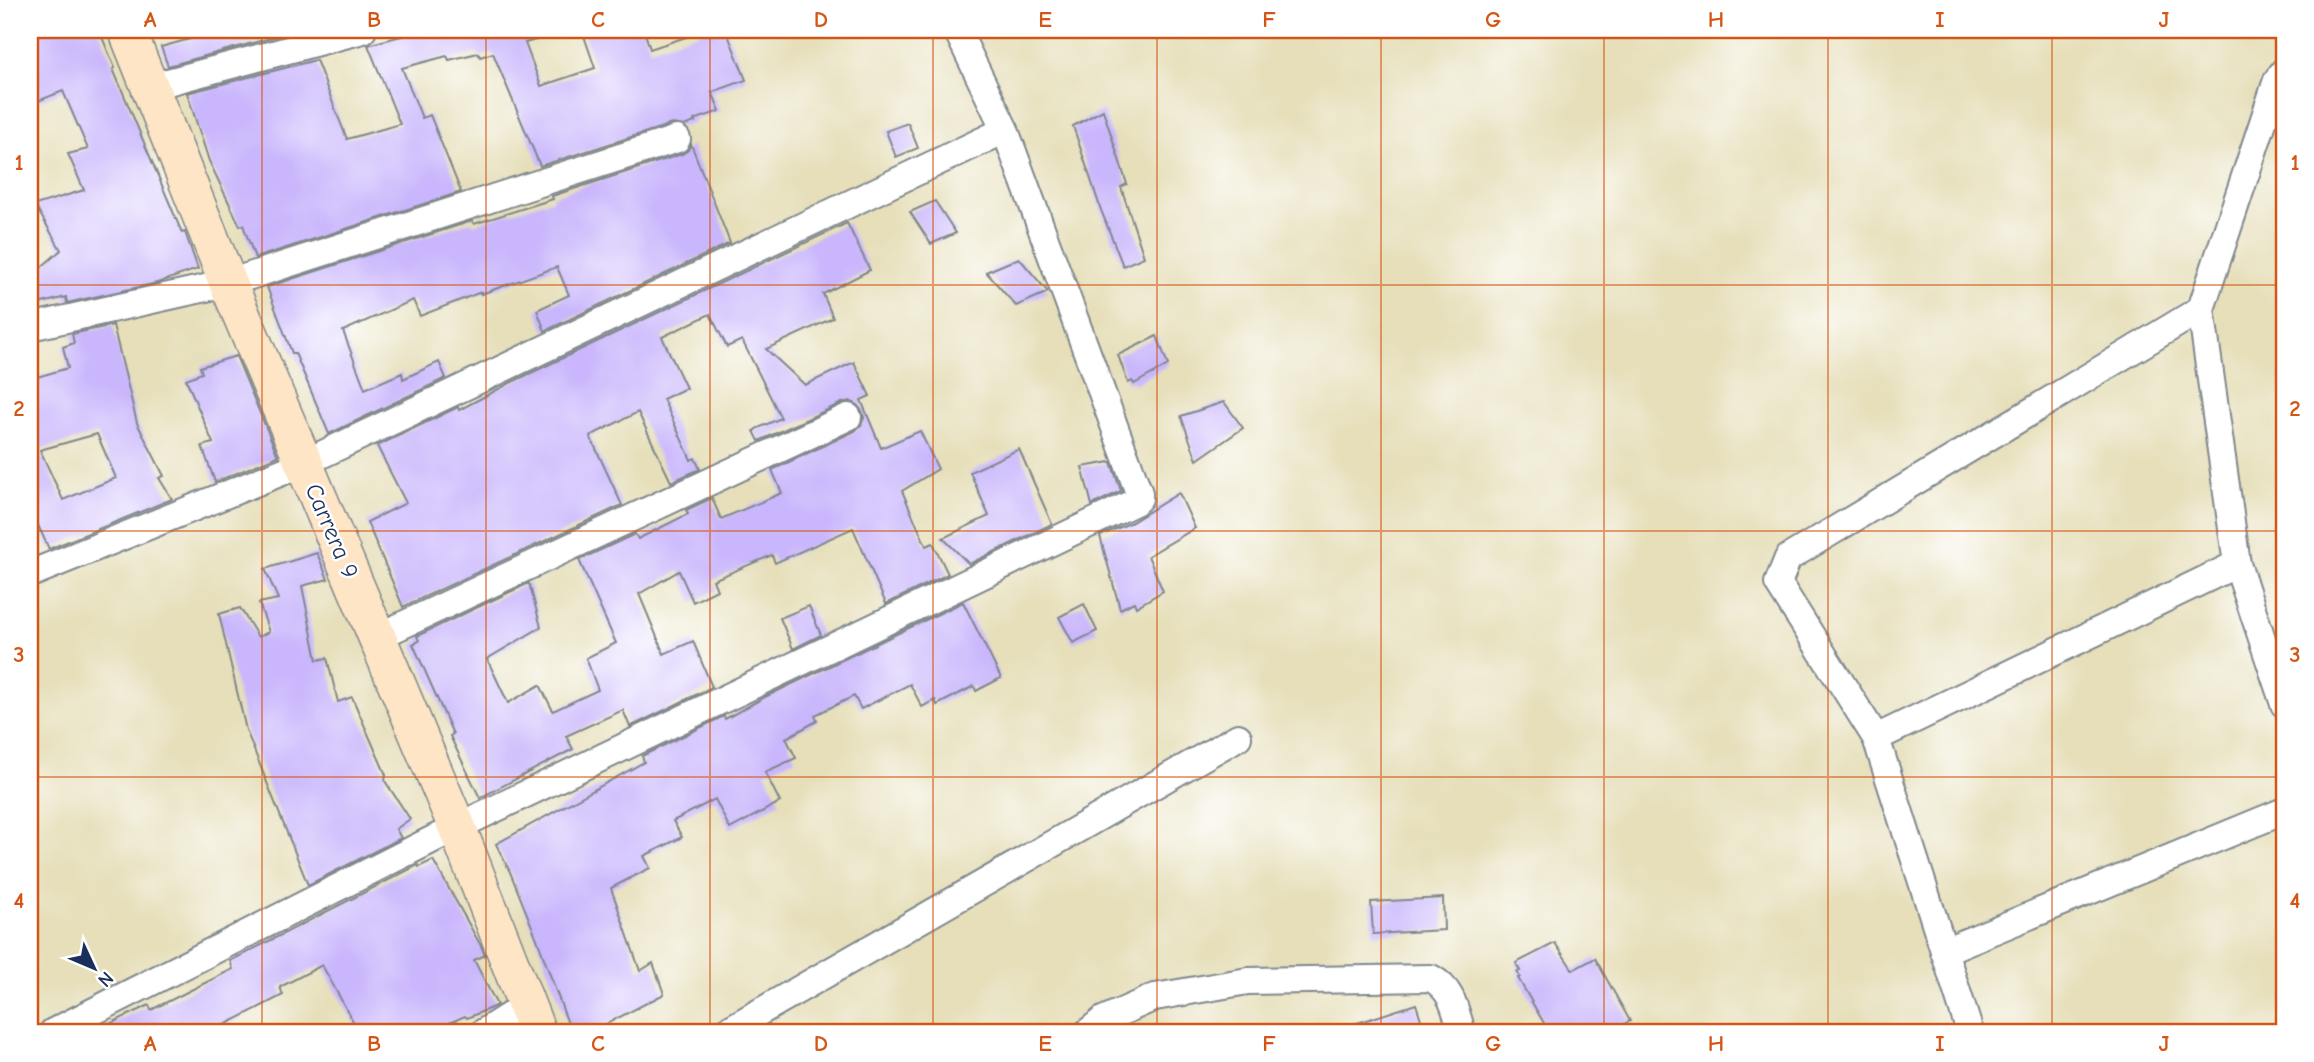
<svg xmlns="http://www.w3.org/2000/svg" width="2314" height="1062" font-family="'Comic Neue',sans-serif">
  <rect width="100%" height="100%" fill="#fff"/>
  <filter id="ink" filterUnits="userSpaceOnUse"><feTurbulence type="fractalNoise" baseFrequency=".0143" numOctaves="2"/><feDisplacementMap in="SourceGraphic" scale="14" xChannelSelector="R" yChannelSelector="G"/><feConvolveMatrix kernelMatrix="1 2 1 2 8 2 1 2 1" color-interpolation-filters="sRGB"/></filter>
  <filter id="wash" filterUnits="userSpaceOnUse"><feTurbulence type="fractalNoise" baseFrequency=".00686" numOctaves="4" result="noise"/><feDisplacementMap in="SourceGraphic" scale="28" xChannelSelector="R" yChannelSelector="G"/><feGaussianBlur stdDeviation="1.57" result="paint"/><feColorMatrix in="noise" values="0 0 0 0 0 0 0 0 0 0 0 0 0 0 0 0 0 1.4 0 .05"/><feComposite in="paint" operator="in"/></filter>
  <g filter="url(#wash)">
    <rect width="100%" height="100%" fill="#e6dfba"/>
    <g id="blocks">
      <g fill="#c9b6fc" fill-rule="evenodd">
        <path d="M 30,30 L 99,30 L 115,68 L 113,69 L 182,233 L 185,232 L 198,269 L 157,283 L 67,303 L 66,297 L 30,306 L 30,277 L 61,250 L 35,205 L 84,190 L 68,154 L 88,149 L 63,91 L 38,101 L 30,80 Z"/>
        <path d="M 222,30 L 283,30 L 285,34 L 168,66 L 161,47 Z"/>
        <path d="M 423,30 L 549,30 L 550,36 L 525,43 L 541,86 L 595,68 L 582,30 L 644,30 L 650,49 L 707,30 L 726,30 L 746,80 L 712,92 L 720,111 L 694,120 L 695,122 L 684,126 L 672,124 L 540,166 L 493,53 L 480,57 L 478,53 L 449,60 L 447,56 L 402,68 L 422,118 L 430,115 L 461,192 L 255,258 L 243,225 L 240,226 L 209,161 L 187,93 L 316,60 L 347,139 L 400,124 L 368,45 Z"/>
        <path d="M 1103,110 L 1127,184 L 1121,187 L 1144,257 L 1123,266 L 1101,210 L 1073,126 Z"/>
        <path d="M 908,123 L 918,148 L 896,157 L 886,131 Z"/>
        <path d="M 691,144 L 730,243 L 545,331 L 537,310 L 569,295 L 557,267 L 481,294 L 481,292 L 420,316 L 413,300 L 343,331 L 365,389 L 402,373 L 403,379 L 439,362 L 446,378 L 329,434 L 295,353 L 292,353 L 267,287 L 472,221 L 474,224 L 553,199 L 552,196 L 682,154 L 688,150 Z"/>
        <path d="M 935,201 L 956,233 L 931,244 L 910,212 Z"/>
        <path d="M 847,223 L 870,270 L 823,294 L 833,318 L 766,349 L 805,385 L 854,362 L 870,396 L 861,400 L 881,448 L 920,431 L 938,469 L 902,491 L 926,546 L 933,543 L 948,574 L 886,604 L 853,528 L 775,563 L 772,555 L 713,580 L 717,590 L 693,602 L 679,571 L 639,594 L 664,654 L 693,641 L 712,687 L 630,727 L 623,710 L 566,736 L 573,749 L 480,798 L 450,736 L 453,734 L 413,644 L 419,641 L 417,636 L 529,583 L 541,627 L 487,659 L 508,703 L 540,685 L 553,711 L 598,690 L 586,658 L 616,643 L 579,560 L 635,534 L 638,539 L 688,514 L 686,510 L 712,498 L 721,519 L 782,493 L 772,470 L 855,431 L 861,425 L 864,418 L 862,411 L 856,404 L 850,401 L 842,403 L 759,441 L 754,431 L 756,429 L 781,418 L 742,340 L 727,347 L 710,314 L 662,337 L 686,388 L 663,399 L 691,460 L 695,458 L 700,469 L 671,482 L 638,412 L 590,436 L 622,505 L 403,607 L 367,522 L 406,503 L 377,446 L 458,407 L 459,410 L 510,383 Z"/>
        <path d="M 1019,258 L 1048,292 L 1016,306 L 986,272 Z"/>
        <path d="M 113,325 L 137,423 L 164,476 L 159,478 L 172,499 L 49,549 L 30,508 L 30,379 L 68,368 L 63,347 L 74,343 L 72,334 ZM 97,434 L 116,478 L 63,500 L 40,450 Z"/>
        <path d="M 1157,336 L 1168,365 L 1134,384 L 1132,381 L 1128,383 L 1118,355 Z"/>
        <path d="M 236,356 L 278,456 L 215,482 L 202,446 L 213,443 L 186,379 L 202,373 L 200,367 Z"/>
        <path d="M 1224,402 L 1243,428 L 1197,460 L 1181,416 Z"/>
        <path d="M 1019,449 L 1052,524 L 969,564 L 943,538 L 989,516 L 970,472 Z"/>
        <path d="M 1111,462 L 1121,491 L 1092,505 L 1082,467 Z"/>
        <path d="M 1179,493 L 1195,528 L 1148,556 L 1163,591 L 1136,607 L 1134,602 L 1120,609 L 1100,536 L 1132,522 Z"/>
        <path d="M 317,553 L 328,579 L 302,586 L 317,660 L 327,658 L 338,702 L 352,697 L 386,775 L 385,781 L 410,819 L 396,829 L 401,838 L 308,885 L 246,730 L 219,614 L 240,608 L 258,637 L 269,632 L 259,603 L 278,599 L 265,569 Z"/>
        <path d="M 963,602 L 1001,678 L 976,691 L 974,686 L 937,705 L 935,700 L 922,707 L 910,684 L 861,709 L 854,696 L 815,715 L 817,721 L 786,738 L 796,758 L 765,772 L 780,802 L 730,829 L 715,799 L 673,821 L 682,837 L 644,856 L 650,868 L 611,888 L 640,971 L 653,963 L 664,994 L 591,1032 L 571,1032 L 537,939 L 510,872 L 496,844 L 644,762 L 642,756 L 724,716 L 725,719 L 765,697 Z"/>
        <path d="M 1084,604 L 1097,631 L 1073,643 L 1059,617 Z"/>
        <path d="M 809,606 L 821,635 L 793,649 L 780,618 Z"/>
        <path d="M 433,860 L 481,946 L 485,955 L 474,960 L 497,1005 L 493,1007 L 467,1018 L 465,1016 L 429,1032 L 359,1032 L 322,965 L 280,987 L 283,995 L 211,1032 L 93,1032 L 149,1005 L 151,1010 L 233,969 L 230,961 L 418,865 L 419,867 Z"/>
        <path d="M 1443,898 L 1444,930 L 1373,934 L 1371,902 Z"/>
        <path d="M 1555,943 L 1573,970 L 1595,958 L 1630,1021 L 1610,1032 L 1549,1032 L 1518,978 L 1520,977 L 1517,972 L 1520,971 L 1516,963 Z"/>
        <path d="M 1416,1004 L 1425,1032 L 1346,1032 L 1345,1027 Z"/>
      </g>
    </g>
  </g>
  <g filter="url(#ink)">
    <use href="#blocks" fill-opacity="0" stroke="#80878c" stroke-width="2"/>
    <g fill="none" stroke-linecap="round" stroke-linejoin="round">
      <g stroke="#80878c" stroke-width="30">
        <g id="minor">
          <path d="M 2284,71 L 2277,80 L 2201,309 L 2237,564 L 2284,704"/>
          <path d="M 149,87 L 363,30"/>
          <path d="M 30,327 L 228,283 L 677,139"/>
          <path d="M 30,574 L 304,463 L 1005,130"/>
          <path d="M 377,637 L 848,417"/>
          <path d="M 1876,738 L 2237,564"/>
          <path d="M 1944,951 L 2284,811"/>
          <path d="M 53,1032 L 457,827 L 1135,502 L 1139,498 L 1139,493 L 1005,130 L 957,30"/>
          <path d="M 484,1032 L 525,1006"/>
          <path d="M 725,1032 L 1238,737"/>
          <path d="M 1088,1032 L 1103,1020 L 1155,997 L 1248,981 L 1431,978 C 1453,990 1455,1010 1462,1032"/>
          <path d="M 1970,1032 L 1876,738 L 1778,583 L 1788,558 L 2201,309"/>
        </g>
      </g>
      <g stroke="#80878c" stroke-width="40">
        <path id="secondary" d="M 127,30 L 228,283 L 457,827 L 537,1032"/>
      </g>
      <use href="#minor" stroke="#fff" stroke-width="26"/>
      <use href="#secondary" stroke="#fde5c5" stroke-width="37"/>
    </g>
  </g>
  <path fill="none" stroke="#d45514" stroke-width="2" stroke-opacity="0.55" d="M 262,30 L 262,1032M 486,30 L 486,1032M 710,30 L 710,1032M 933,30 L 933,1032M 1157,30 L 1157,1032M 1381,30 L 1381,1032M 1604,30 L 1604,1032M 1828,30 L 1828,1032M 2052,30 L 2052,1032M 30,285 L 2284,285M 30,531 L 2284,531M 30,777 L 2284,777"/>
  <g text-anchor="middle" stroke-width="5" stroke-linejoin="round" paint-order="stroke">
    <g font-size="24" fill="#1b2f5e" stroke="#fff">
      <text transform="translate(332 531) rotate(67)" y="8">Carrera 9</text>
    </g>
  </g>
  <rect width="2314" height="1062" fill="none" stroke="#fff" stroke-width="77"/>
  <g transform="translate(94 968) rotate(134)" stroke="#ffffff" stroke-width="5" paint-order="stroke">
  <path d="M0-5L12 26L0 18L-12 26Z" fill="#1b2f5e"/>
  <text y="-10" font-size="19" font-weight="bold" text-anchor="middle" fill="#1b2f5e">N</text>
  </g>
  <rect x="38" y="38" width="2238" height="986" fill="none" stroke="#d45514" stroke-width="2.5"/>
  <g font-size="23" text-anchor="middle" font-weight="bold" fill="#d45514">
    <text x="150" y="27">A</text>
    <text x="374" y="27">B</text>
    <text x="598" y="27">C</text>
    <text x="821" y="27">D</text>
    <text x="1045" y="27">E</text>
    <text x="1269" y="27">F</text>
    <text x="1493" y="27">G</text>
    <text x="1716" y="27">H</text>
    <text x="1940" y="27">I</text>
    <text x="2164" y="27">J</text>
    <text x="19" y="170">1</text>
    <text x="2295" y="170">1</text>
    <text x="19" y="416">2</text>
    <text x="2295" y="416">2</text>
    <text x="19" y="662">3</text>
    <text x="2295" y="662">3</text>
    <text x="19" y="908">4</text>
    <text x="2295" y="908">4</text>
    <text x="150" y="1051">A</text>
    <text x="374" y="1051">B</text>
    <text x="598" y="1051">C</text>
    <text x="821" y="1051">D</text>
    <text x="1045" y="1051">E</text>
    <text x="1269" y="1051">F</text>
    <text x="1493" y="1051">G</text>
    <text x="1716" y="1051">H</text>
    <text x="1940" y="1051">I</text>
    <text x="2164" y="1051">J</text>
  </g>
</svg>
